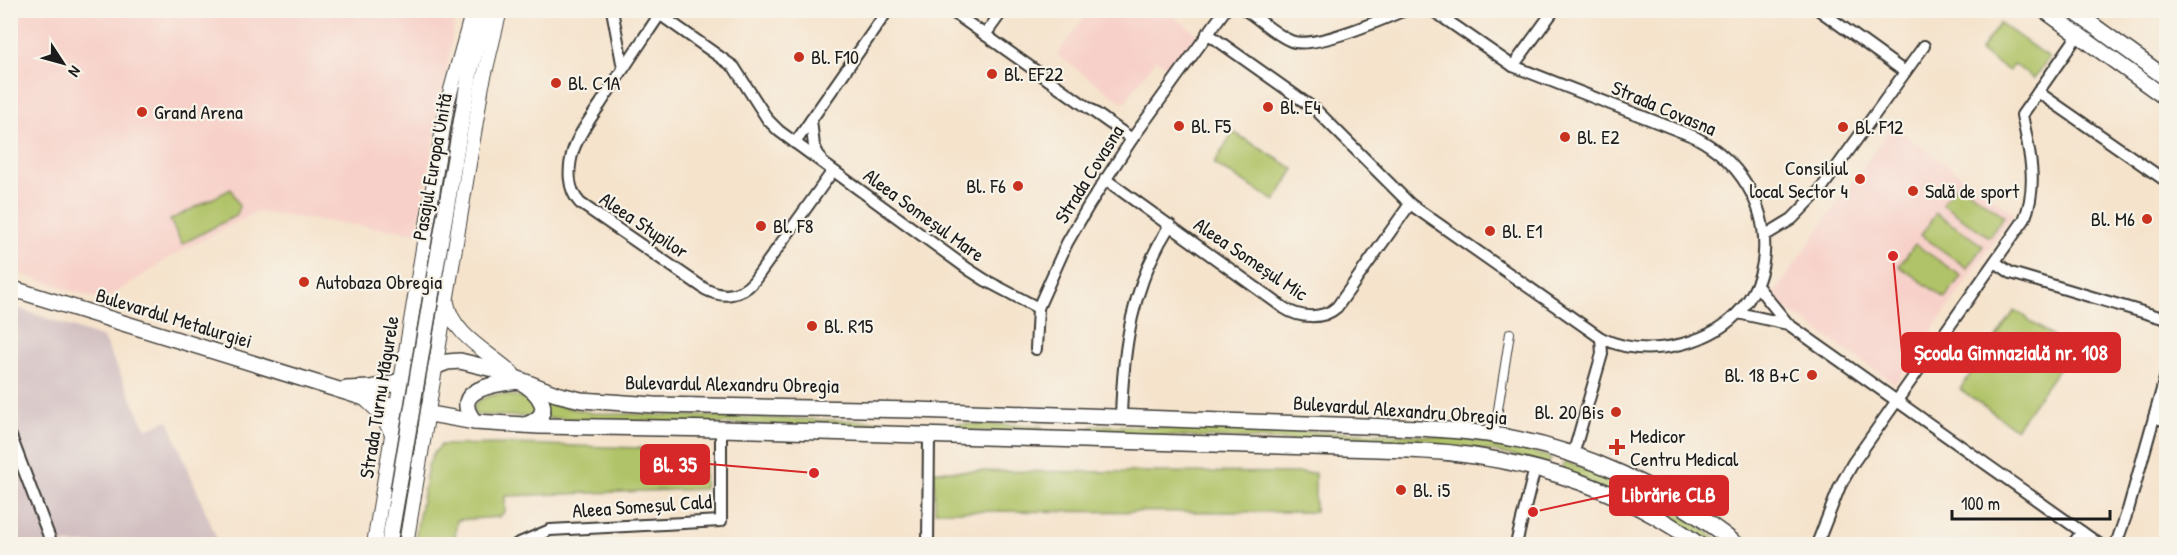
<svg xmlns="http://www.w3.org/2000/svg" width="2177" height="555" font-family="'Patrick Hand',sans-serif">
  <rect width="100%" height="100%" fill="#f7f3e8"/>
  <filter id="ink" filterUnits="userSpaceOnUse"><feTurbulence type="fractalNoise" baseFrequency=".0167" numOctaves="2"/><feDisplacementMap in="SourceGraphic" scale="12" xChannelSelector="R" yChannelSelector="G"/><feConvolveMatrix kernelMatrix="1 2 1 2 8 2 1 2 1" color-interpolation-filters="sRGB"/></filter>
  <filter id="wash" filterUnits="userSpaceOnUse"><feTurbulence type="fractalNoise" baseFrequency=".008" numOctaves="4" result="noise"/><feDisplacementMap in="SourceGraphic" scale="24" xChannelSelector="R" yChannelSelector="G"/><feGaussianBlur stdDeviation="1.35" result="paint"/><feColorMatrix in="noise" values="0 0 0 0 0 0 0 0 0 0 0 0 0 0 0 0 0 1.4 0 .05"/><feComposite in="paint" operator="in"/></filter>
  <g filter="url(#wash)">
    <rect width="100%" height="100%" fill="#f5e3cc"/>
    <g fill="#f7d1c9">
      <path d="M 1089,10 L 1111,11 L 1118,15 L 1121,11 L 1165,11 L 1198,34 L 1172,70 L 1156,59 L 1124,103 L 1057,55 Z"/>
      <path d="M 11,11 L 457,11 L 417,233 L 257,212 L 172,256 L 104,301 L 11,271 Z"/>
      <path d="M 1892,126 L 2014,213 L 1895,384 L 1771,298 Z"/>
    </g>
    <path fill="#d2bfc1" d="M 11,306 L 103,338 L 146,429 L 168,420 L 219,544 L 11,544 L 11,479 L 30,470 L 11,418 Z"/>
    <g fill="#b0c367" stroke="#667042" stroke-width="1.5">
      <path d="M 2000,23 L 2049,58 L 2034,79 L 2014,64 L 2009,71 L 1980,51 Z"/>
      <path d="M 1233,132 L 1294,169 L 1275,201 L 1214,164 Z"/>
      <path d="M 1958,183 L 2004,216 L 1989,237 L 1942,204 Z"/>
      <path d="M 231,189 L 239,206 L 237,215 L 182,244 L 170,220 Z"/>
      <path d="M 1936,213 L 1983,246 L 1967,268 L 1921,235 Z"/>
      <path d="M 1915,244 L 1961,276 L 1945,298 L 1899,266 Z"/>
      <path d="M 2015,310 L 2072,350 L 2016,429 L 1960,389 Z"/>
      <path d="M 500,394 L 522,397 L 537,403 L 535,417 L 475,415 L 473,409 C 478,397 488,396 500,394 Z"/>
      <path d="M 545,403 L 593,413 L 1041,426 L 1043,430 L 1041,433 L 543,418 Z"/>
      <path d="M 1094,425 C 1172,428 1249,430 1327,432 C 1402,434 1478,434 1549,457 L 1551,460 L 1547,464 L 1496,452 L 1462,447 L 1091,433 L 1089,428 Z"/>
      <path d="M 511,444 L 705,450 L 704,489 L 505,496 L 505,511 L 499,517 L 457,520 L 454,544 L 414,544 L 428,466 L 433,454 L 441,445 Z"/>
      <path d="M 1566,462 C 1624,480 1675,508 1724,544 L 1709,544 L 1563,470 L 1562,465 Z"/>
      <path d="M 934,471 L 1315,473 L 1315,512 L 935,511 Z"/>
    </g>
  </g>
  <g filter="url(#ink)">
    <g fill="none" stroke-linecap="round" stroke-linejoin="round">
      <g stroke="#3d3a36" stroke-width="10">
        <path id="pedestrian" d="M 1494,435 L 1510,333"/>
      </g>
      <g stroke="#3d3a36" stroke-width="14">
        <g id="minor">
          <path d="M 612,10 L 623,68"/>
          <path d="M 950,10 L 1132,139"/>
          <path d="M 1245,10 C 1260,19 1274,34 1291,41 C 1313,50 1381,20 1405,10"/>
          <path d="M 1819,10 L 1905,72"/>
          <path d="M 655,11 L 734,67 L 768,120 L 779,131 L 968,269 L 985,280 L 1038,308"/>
          <path d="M 660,14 C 640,44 620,73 601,103 C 591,118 579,133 573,151 C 568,168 567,189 580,203 L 705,289 C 722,298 740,297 754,281 L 832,172"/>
          <path d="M 1207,33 L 1316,110 L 1410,204 L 1601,338 C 1626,350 1654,351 1682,344 C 1792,316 1787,185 1695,137 L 1513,66 L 1432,10"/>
          <path d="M 985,35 L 1003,10"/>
          <path d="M 1513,66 L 1554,10"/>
          <path d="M 2038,92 L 2166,181"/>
          <path d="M 811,120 L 814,146 L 821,160"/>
          <path d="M 795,143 L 888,10"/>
          <path d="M 1105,179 L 1284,308 C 1299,318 1323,320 1337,307 L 1410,204"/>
          <path d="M 1764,236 L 1792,219 L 1821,189 L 1924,46"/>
          <path d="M 1995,262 L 2011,273 L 2166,319"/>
          <path d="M 1757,286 L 1788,324 L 2099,544"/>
          <path d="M 1738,313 L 1788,324"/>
          <path d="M 1036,349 L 1038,308 L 1067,243 L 1089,205 L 1132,139 L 1225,10"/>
          <path d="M 1121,417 C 1123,347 1132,285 1170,225"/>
          <path d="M 2154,417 L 2166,421"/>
          <path d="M 10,434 L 52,544"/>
          <path d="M 1573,455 L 1602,354 L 1601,338"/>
          <path d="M 517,544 L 550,530 L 721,521 L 721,429"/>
          <path d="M 928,544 L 929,436"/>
          <path d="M 1516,544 L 1535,468"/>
          <path d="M 1817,544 L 1840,486 L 1853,463 L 2024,220 C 2039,185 2029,150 2022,115 L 2078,35"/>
          <path d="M 2073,544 L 2082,532"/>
          <path d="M 2116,544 L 2128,510 L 2166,375"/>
        </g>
      </g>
      <g stroke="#3d3a36" stroke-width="16">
        <g id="tertiary">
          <path d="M 447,303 C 453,336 489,352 512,373"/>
          <path d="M 365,399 L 381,414 L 392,434"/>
          <path d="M 374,544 L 447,104 L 473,10"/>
          <path d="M 406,544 L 482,85 L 500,10"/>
        </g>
      </g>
      <g stroke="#3d3a36" stroke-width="18">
        <g id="secondary">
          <path d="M 2044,10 L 2166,98"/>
          <path d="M 2072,10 L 2166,78"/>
          <path d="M 434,279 L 470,71 L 487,10"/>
          <path d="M 10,288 L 397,408 L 475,422 L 539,426 L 721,429 L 1409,450 C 1512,454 1615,483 1698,544"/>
          <path d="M 346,389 L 370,388 L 391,384 L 447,362 L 460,361 L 493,369 L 556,394 L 581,400 L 654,405 L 916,410 L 1420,428 C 1445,430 1469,431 1493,435 C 1581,448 1667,489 1736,544"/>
          <path d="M 475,422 C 447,389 498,383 519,381 C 540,393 557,414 525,425"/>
          <path d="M 389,544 L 398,492"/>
        </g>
      </g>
      <use href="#pedestrian" stroke="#fff" stroke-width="8"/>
      <use href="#minor" stroke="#fff" stroke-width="10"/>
      <use href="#tertiary" stroke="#fff" stroke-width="14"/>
      <use href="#secondary" stroke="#fff" stroke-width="15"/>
      <g stroke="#3d3a36" stroke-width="18" stroke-linecap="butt">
        <path id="secondary-bridge" d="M 398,492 L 434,279"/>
      </g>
      <use href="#secondary-bridge" stroke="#fff" stroke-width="15"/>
    </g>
  </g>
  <g fill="#c8321e" stroke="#f7f3e8" stroke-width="2">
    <circle cx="799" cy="57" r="6"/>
    <circle cx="992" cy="74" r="6"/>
    <circle cx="556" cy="83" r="6"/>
    <circle cx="1268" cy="107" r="6"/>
    <circle cx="142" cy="112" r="6"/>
    <circle cx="1179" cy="126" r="6"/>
    <circle cx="1843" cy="127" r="6"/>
    <circle cx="1565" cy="137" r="6"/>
    <circle cx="1860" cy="179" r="6"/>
    <circle cx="1018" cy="186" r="6"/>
    <circle cx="1913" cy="191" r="6"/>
    <circle cx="2147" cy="219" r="6"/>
    <circle cx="761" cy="226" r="6"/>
    <circle cx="1490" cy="231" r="6"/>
    <circle cx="304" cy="282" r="6"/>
    <circle cx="812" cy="326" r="6"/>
    <circle cx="1812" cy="375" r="6"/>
    <circle cx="1616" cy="412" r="6"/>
    <path d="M1614 438h6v6h6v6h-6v6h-6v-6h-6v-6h6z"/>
    <circle cx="1401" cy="490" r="6"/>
  </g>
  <g text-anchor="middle" stroke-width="4.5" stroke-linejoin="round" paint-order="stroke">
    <g font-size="20" fill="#1c1c1c" stroke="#f7f3e8" text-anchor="start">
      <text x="811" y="64">Bl. F10</text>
      <text x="1004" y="81">Bl. EF22</text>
      <text x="568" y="90">Bl. C1A</text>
      <text x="1280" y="114">Bl. E4</text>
      <text x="154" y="119">Grand Arena</text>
      <text x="1191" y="133">Bl. F5</text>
      <text x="1855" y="134">Bl. F12</text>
      <text x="1577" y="144">Bl. E2</text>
      <text x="1848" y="175" text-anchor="end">Consiliul<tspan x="1848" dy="23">local Sector 4</tspan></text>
      <text x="1006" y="193" text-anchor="end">Bl. F6</text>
      <text x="1925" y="198">Sală de sport</text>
      <text x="2135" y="226" text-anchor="end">Bl. M6</text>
      <text x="773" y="233">Bl. F8</text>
      <text x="1502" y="238">Bl. E1</text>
      <text x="316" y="289">Autobaza Obregia</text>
      <text x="824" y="333">Bl. R15</text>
      <text x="1800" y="382" text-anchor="end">Bl. 18 B+C</text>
      <text x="1604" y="419" text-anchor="end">Bl. 20 Bis</text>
      <text x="1630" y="443">Medicor<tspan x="1630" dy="23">Centru Medical</tspan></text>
      <text x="1413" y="497">Bl. i5</text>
    </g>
    <g font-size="20" fill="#1c1c1c" stroke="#f7f3e8">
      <text transform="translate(1664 108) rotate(23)" y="7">Strada Covasna</text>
      <text transform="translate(432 167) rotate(-80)" y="7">Pasajul Europa Unită</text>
      <text transform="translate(1089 174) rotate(-58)" y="7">Strada Covasna</text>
      <text transform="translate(924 215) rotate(36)" y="7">Aleea Someșul Mare</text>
      <text transform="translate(644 225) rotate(34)" y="7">Aleea Stupilor</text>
      <text transform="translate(1251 259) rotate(34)" y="7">Aleea Someșul Mic</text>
      <text transform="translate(174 318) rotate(17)" y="7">Bulevardul Metalurgiei</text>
      <text transform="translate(732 384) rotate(1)" y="7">Bulevardul Alexandru Obregia</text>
      <text transform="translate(379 397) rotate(-81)" y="7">Strada Turnu Măgurele</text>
      <text transform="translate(1400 410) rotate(4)" y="7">Bulevardul Alexandru Obregia</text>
      <text transform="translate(642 506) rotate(-4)" y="7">Aleea Someșul Cald</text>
    </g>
  </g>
  <path fill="none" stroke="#d62828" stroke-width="2" d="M1893 256L1902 353M814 473L709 464M1533 512L1610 495"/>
  <g fill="#d62828" stroke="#f7f3e8" stroke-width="2">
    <circle cx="1893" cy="256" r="6"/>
    <circle cx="814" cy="473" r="6"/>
    <circle cx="1533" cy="512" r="6"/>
  </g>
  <g fill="#d62828" stroke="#d62828" stroke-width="2">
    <rect x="1902" y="333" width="218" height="39" rx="6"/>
    <rect x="641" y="445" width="68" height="39" rx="6"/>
    <rect x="1610" y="476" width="118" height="39" rx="6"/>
  </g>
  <g font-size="21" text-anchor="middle" font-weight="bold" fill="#fff">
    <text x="2011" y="360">Școala Gimnazială nr. 108</text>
    <text x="675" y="472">Bl. 35</text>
    <text x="1669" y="502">Librărie CLB</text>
  </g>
  <rect width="2177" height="555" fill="none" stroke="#f7f3e8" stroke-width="36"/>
  <g transform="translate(63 63) rotate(126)" stroke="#f7f3e8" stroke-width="4.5" paint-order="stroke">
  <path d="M0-4.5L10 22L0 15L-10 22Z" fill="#1c1c1c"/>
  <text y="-9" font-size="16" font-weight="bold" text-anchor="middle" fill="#1c1c1c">N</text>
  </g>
  <path d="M1952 510v9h158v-9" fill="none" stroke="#1c1c1c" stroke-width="3"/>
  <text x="1961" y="510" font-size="18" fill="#1c1c1c" stroke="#f7f3e8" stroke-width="4.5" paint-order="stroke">100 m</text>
</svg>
